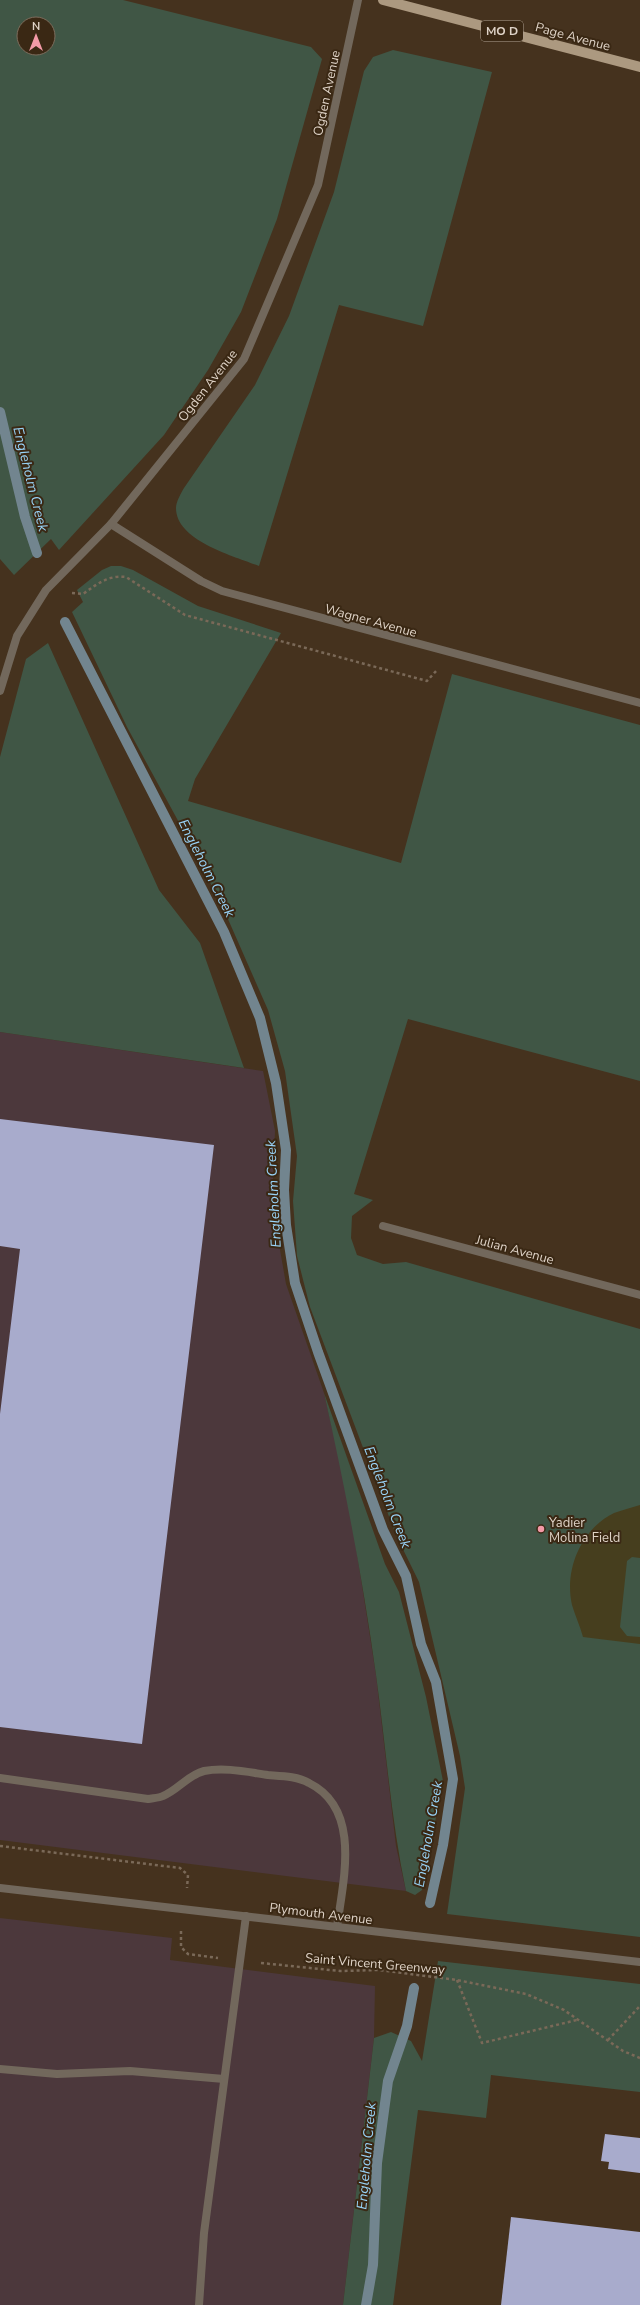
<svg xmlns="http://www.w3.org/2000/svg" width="640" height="2305" font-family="'Nunito Sans',sans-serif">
  <rect width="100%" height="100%" fill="#45321e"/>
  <g fill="#4c383c">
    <path d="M 0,1032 L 263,1071 L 275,1131 L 272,1204 L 286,1284 L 324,1393 L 348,1496 L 376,1675 L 396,1846 L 406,1891 L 0,1840 Z"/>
    <path d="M 0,1918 L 172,1938 L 170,1960 L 375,1986 L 374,2038 L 343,2305 L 0,2305 Z"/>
  </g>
  <g fill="#405645" fill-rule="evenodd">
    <path d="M 0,0 L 123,0 L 311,47 L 322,59 L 277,219 L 241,312 L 208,370 L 164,435 L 59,550 L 51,539 L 14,575 L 0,559 ZM 24,24 L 48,24 L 48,48 L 24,48 Z"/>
    <path d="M 393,50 L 492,72 L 423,326 L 339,305 L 259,566 C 234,556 176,541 176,508 C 176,502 181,493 184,488 L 255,385 L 289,316 L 334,192 L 364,71 L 373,57 Z"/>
    <path d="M 111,566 L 121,566 L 133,570 L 198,606 L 281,633 L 195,779 L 188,801 L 401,863 L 452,674 L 640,725 L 640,1081 L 408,1019 L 354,1194 L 373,1200 L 352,1216 L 351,1238 L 357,1255 L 383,1264 L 406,1262 L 640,1329 L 640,1937 L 447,1914 L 465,1788 L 460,1756 L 419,1582 L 396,1535 L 310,1307 L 297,1256 L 293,1201 L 297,1156 L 285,1071 L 268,1010 L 224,910 L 188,839 L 127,727 L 72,612 L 83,602 L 77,590 L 102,570 Z"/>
    <path d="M 48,643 L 159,890 L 200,943 L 244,1068 L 0,1032 L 0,757 L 26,659 Z"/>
    <path d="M 324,1393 L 385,1564 L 399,1592 L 426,1697 L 443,1781 L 422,1890 L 415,1895 L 406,1891 C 391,1820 386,1747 376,1675 C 363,1580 345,1487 324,1393 Z"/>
    <path d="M 438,1961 L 640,1984 L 640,2092 L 491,2075 L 486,2118 L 418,2110 L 393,2305 L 343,2305 L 374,2038 L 391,2032 L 411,2041 L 422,2061 Z"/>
  </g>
  <path fill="#463e1e" d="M 640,1505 L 640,1558 L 632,1557 L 627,1561 L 620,1627 L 627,1636 L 640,1637 L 640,1644 L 583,1637 C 580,1626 575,1615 572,1605 C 564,1570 581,1529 614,1513 C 622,1510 631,1508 640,1505 Z"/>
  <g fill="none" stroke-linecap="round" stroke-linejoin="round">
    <g stroke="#72858f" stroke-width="10">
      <path d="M 0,412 L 25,517 L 37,553"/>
      <path d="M 65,622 L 224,932 L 260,1018 L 276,1083 L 286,1150 L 284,1190 L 286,1225 L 295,1283 L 318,1352 L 383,1530 L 406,1576 L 421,1644 L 436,1682 L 453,1779 L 443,1845 L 430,1903"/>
      <path d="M 366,2305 L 373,2265 L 377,2163 L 388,2081 L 407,2026 L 414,1988"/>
    </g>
  </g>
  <g fill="#a8abcc">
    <path d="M 0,1119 L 214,1145 L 142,1744 L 0,1727 L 0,1414 L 20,1249 L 0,1246 Z"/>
    <path d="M 605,2134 L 640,2138 L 640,2173 L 608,2169 L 609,2162 L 601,2161 Z"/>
    <path d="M 511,2217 L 640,2232 L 640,2305 L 501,2305 Z"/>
  </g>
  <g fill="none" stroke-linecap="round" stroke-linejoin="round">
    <g stroke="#7a6958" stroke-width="2.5" stroke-dasharray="3 3" stroke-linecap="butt">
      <path d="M 72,593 L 83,594 C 97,584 108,575 126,577 L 185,615 L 427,681 L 437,670"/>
      <path d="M 0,1846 L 180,1868 L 188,1875 L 187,1888"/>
      <path d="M 181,1931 L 181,1947 L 188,1954 L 218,1958"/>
      <path d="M 261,1963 L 340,1971 L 379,1970 L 457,1980 L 526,1994 L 564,2010 L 623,2051 L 640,2058"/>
      <path d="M 457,1980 L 482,2043 L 577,2020"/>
      <path d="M 608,2040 L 640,2006"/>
    </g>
    <g stroke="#72685c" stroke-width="8">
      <path d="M 0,1778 L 148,1799 C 153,1798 159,1798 163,1796 C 178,1790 188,1775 204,1771 C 225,1767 247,1772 268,1775 C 281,1776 297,1776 309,1783 C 362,1809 343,1881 337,1927"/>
      <path d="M 0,2069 L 57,2074 L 130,2071 L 224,2079"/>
      <path d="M 199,2305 L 204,2233 L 246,1916"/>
    </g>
    <g stroke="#72685c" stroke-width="8">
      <path d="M 111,524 L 201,581 L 222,591 L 640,703"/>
      <path d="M 0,691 L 17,636 L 46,590 L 111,524 L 244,359 L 318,185 L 358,0"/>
      <path d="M 383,1226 L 640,1295"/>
      <path d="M 0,1888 L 640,1962"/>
    </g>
    <path stroke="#ac9980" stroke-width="10" d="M 383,0 L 640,67"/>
  </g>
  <circle fill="#f39aa7" stroke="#3a2814" stroke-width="1.5" cx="541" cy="1529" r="4"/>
  <g text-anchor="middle" stroke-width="4" stroke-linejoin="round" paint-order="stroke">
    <rect fill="#3a2814" stroke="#aea091" stroke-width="1" x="481" y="21" width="42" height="20" rx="3"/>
    <g font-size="12" font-weight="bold" fill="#dfd3c7">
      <text x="502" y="35">MO D</text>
    </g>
    <g font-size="13" fill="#dfd3c7" stroke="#3a2814">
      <text transform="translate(573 36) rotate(15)" y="5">Page Avenue</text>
      <text transform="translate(326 93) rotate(-78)" y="5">Ogden Avenue</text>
      <text transform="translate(207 385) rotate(-52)" y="5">Ogden Avenue</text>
      <text transform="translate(371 620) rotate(15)" y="5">Wagner Avenue</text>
      <text transform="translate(515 1249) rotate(15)" y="5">Julian Avenue</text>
      <text transform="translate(321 1913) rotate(7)" y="5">Plymouth Avenue</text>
      <text transform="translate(375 1963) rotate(5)" y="5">Saint Vincent Greenway</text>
    </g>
    <g font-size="13" fill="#dfd3c7" stroke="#3a2814" text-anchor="start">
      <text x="549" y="1527">Yadier<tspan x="549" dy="15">Molina Field</tspan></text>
    </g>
    <g font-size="14" font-style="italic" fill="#98d3f7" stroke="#3a2814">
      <text transform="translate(31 479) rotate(76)" y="5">Engleholm Creek</text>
      <text transform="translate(207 868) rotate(63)" y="5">Engleholm Creek</text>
      <text transform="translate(273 1194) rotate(-93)" y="5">Engleholm Creek</text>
      <text transform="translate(388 1497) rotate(69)" y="5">Engleholm Creek</text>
      <text transform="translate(428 1834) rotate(-80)" y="5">Engleholm Creek</text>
      <text transform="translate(366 2156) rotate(-85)" y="5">Engleholm Creek</text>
    </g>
  </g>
  <g transform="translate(36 36)"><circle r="19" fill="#3a2814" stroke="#7c6c5c"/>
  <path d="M0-3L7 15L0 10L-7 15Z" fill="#f39aa7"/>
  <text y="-6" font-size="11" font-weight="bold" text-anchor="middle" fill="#dfd3c7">N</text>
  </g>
</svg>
